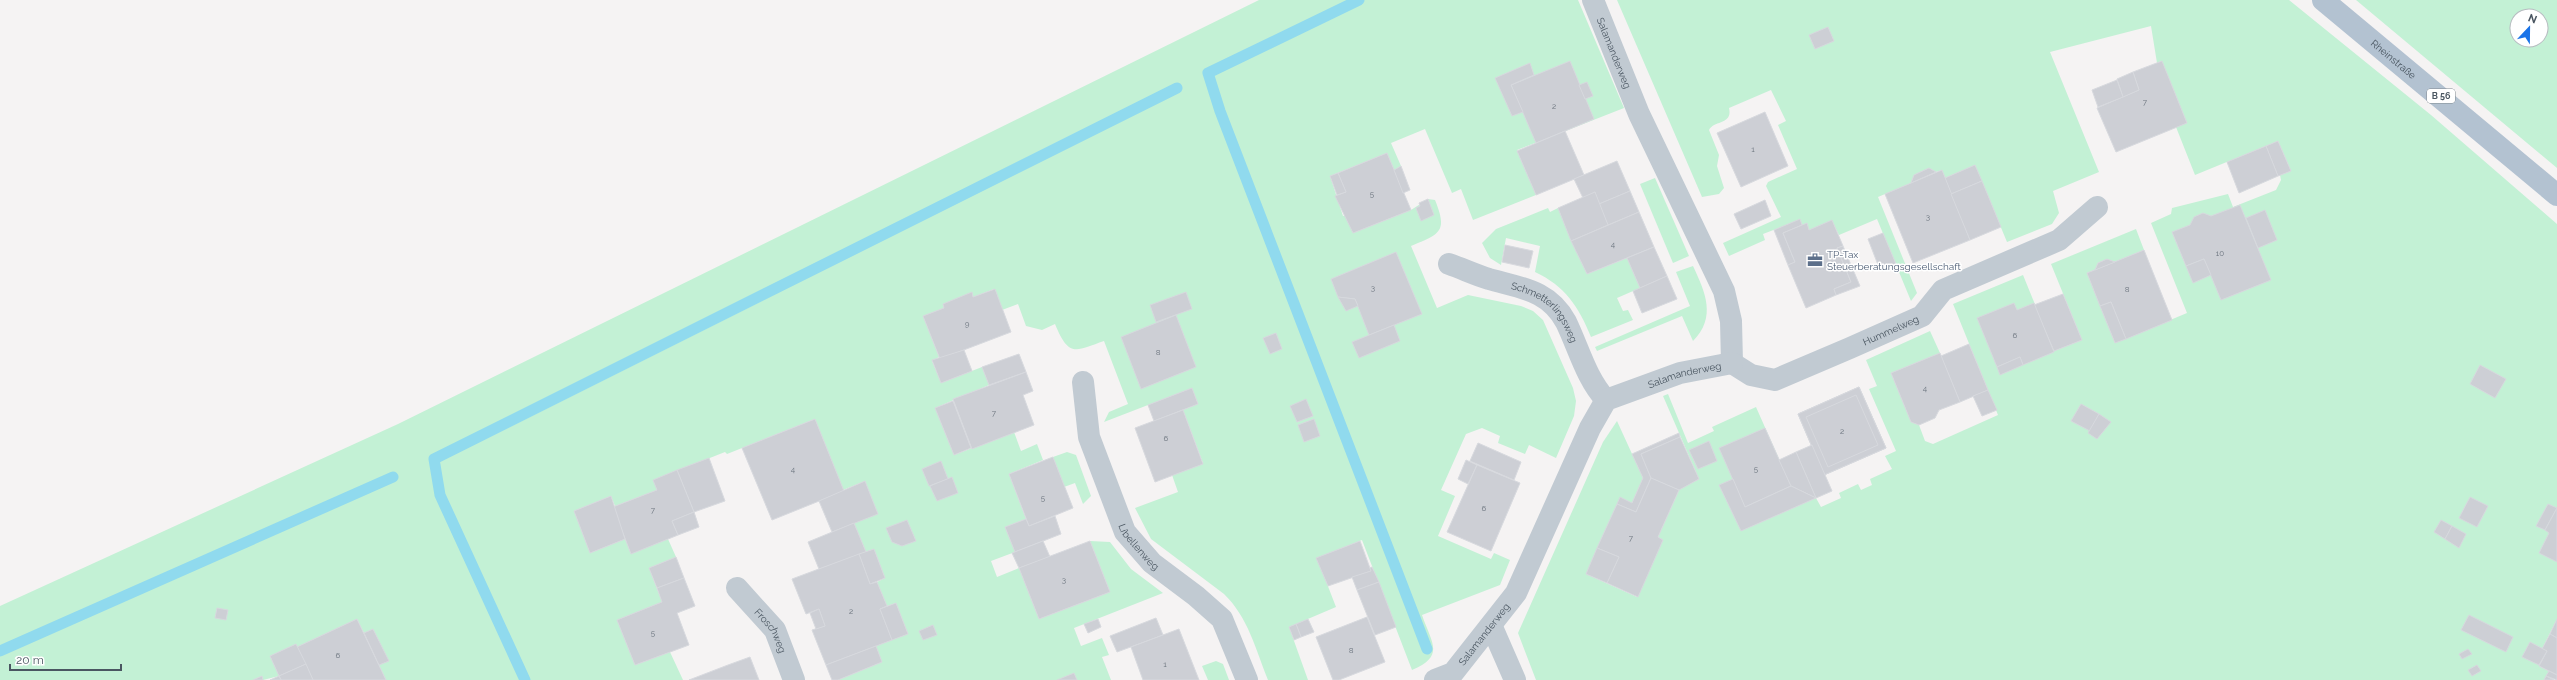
<svg xmlns="http://www.w3.org/2000/svg" width="2557" height="680" font-family="Raleway,sans-serif">
  <rect width="100%" height="100%" fill="#f5f3f3"/>
  <g fill="#c3f1d5" fill-rule="evenodd">
    <path d="M 1259,0 L 1578,0 L 1624,108 L 1517,150 L 1536,195 L 1473,220 L 1461,189 L 1452,193 L 1425,129 L 1391,143 L 1401,166 L 1394,170 L 1387,153 L 1330,176 L 1343,216 L 1346,215 L 1353,233 L 1411,210 L 1428,199 L 1435,200 C 1448,232 1440,234 1411,246 L 1437,308 L 1468,295 L 1521,306 L 1533,311 L 1543,320 L 1573,388 L 1576,401 L 1574,416 L 1556,458 L 1529,445 L 1525,454 L 1498,443 L 1500,436 L 1482,428 L 1466,434 L 1441,490 L 1455,496 L 1438,536 L 1491,559 L 1494,553 L 1510,560 L 1500,585 L 1422,615 C 1431,642 1446,656 1412,670 L 1362,540 L 1317,558 L 1336,607 L 1289,627 L 1308,680 L 1268,680 C 1256,650 1248,617 1224,594 L 1151,539 L 1135,508 L 1178,492 L 1172,475 L 1203,463 L 1183,410 L 1198,404 L 1192,388 L 1104,422 L 1109,412 L 1128,404 L 1104,341 C 1075,351 1069,358 1055,324 L 1042,330 L 1026,326 L 1018,304 L 1002,310 L 994,289 L 973,297 L 972,293 L 943,304 L 944,308 L 923,316 L 939,357 L 932,361 L 941,383 L 982,367 L 989,385 L 935,408 L 954,455 L 1014,432 L 1021,451 L 1037,444 L 1043,460 L 1009,474 L 1026,519 L 1005,527 L 1015,552 L 991,561 L 997,577 L 1019,568 L 1039,619 L 1110,592 L 1090,541 L 1110,542 L 1131,569 L 1163,593 L 1074,628 L 1081,646 L 1102,638 L 1109,655 L 1102,657 L 1111,680 L 838,680 L 882,662 L 876,646 L 908,634 L 896,603 L 887,606 L 877,582 L 885,578 L 874,549 L 866,552 L 854,523 L 865,481 L 843,490 L 815,419 L 727,454 L 725,452 L 654,480 L 657,490 L 615,506 L 611,496 L 574,511 L 590,553 L 625,539 L 631,553 L 668,539 L 676,557 L 649,568 L 662,602 L 617,620 L 635,665 L 670,652 L 683,680 L 386,680 L 379,665 L 388,661 L 373,629 L 364,633 L 357,619 L 297,647 L 296,644 L 270,656 L 279,676 L 263,680 L 262,676 L 253,680 L 0,680 L 0,606 L 398,424 Z"/>
    <path d="M 1617,0 L 2289,0 L 2431,115 L 2557,224 L 2557,619 L 2542,649 L 2547,651 L 2539,666 L 2549,671 L 2544,680 L 1536,680 L 1518,633 L 1603,442 L 1617,421 L 1643,478 L 1632,503 L 1586,574 L 1637,597 L 1663,540 L 1658,537 L 1680,488 L 1699,479 L 1663,396 L 1668,394 L 1688,443 L 1714,431 L 1712,427 L 1756,407 L 1791,486 L 1816,498 L 1821,507 L 1841,498 L 1839,493 L 1858,484 L 1861,490 L 1872,485 L 1870,479 L 1892,469 L 1885,456 L 1896,451 L 1869,389 L 1877,386 L 1866,360 L 1930,331 L 1940,353 L 1891,373 L 1911,422 L 1919,425 L 1925,441 L 1933,444 L 1998,415 L 1953,304 L 2023,275 L 2054,351 L 2082,340 L 2051,264 L 2136,229 L 2144,250 L 2115,262 L 2107,259 L 2098,263 L 2095,270 L 2087,273 L 2115,343 L 2187,313 L 2151,223 L 2171,214 L 2172,208 L 2228,194 L 2233,207 L 2276,190 L 2281,180 L 2280,175 L 2291,171 L 2278,141 L 2195,175 L 2176,127 L 2187,123 L 2161,61 L 2157,63 L 2151,26 L 2050,52 L 2099,172 L 2053,191 L 2059,213 L 2052,224 L 2007,242 L 1975,165 L 1945,178 L 1942,170 L 1936,172 L 1929,168 L 1914,175 L 1911,183 L 1878,197 L 1917,293 L 1911,301 L 1877,219 L 1839,235 L 1832,221 L 1809,230 L 1807,223 L 1802,225 L 1800,220 L 1763,234 L 1765,240 L 1729,256 L 1723,243 L 1781,217 L 1766,186 L 1768,182 L 1797,169 L 1778,125 L 1786,121 L 1771,90 L 1729,108 C 1733,125 1714,120 1709,130 L 1719,155 L 1717,166 L 1724,188 L 1719,194 L 1702,197 Z"/>
    <path d="M 2356,0 L 2557,0 L 2557,168 ZM 2517,16 L 2541,16 L 2541,40 L 2517,40 Z"/>
    <path d="M 1655,178 L 1689,256 L 1673,263 L 1640,184 Z"/>
    <path d="M 1548,208 L 1550,212 L 1558,208 L 1587,274 L 1627,258 L 1640,288 L 1617,298 L 1623,311 L 1628,310 L 1633,320 L 1591,337 C 1579,307 1565,286 1535,272 L 1540,246 L 1506,238 L 1501,265 L 1490,258 L 1482,243 L 1496,229 Z"/>
    <path d="M 1693,266 C 1705,292 1717,317 1693,341 L 1682,316 L 1597,351 L 1595,347 L 1690,306 L 1676,272 Z"/>
    <path d="M 1067,452 L 1076,455 L 1091,496 L 1083,504 L 1075,483 L 1064,487 L 1053,457 Z"/>
    <path d="M 1216,661 L 1223,664 L 1229,680 L 1208,680 L 1202,666 Z"/>
  </g>
  <g fill="none" stroke-linecap="round" stroke-linejoin="round">
    <g stroke="#90daee" stroke-width="11">
      <path d="M 1359,0 L 1208,73 L 1220,111 L 1427,649"/>
      <path d="M 0,651 L 393,477"/>
      <path d="M 525,680 L 440,495 L 434,459 L 1177,88"/>
    </g>
  </g>
  <g fill="#cdcfd5" stroke="#d7d9de" fill-rule="evenodd">
    <path d="M 1828,27 L 1834,41 L 1815,49 L 1809,35 Z"/>
    <path d="M 1570,61 L 1594,119 L 1536,143 L 1511,85 Z"/>
    <path d="M 2162,61 L 2187,123 L 2116,152 L 2097,108 L 2139,90 L 2133,72 Z"/>
    <path d="M 1530,63 L 1534,75 L 1511,85 L 1523,112 L 1512,116 L 1495,78 Z"/>
    <path d="M 2133,72 L 2139,90 L 2123,97 L 2117,79 Z"/>
    <path d="M 2117,80 L 2123,97 L 2098,107 L 2092,90 Z"/>
    <path d="M 1587,82 L 1593,96 L 1585,99 L 1579,85 Z"/>
    <path d="M 1765,112 L 1788,166 L 1741,187 L 1717,133 Z"/>
    <path d="M 1565,131 L 1584,175 L 1536,195 L 1517,151 Z"/>
    <path d="M 2278,141 L 2291,171 L 2278,176 L 2266,146 Z"/>
    <path d="M 2266,146 L 2278,176 L 2239,193 L 2227,162 Z"/>
    <path d="M 1387,153 L 1411,210 L 1353,233 L 1335,196 L 1346,192 L 1338,173 Z"/>
    <path d="M 1617,161 L 1630,191 L 1599,204 L 1595,192 L 1583,198 L 1574,179 Z"/>
    <path d="M 1975,165 L 1982,181 L 1951,194 L 1945,178 Z"/>
    <path d="M 1401,166 L 1410,190 L 1403,193 L 1394,170 Z"/>
    <path d="M 1929,168 L 1936,172 L 1911,183 L 1914,175 Z"/>
    <path d="M 1942,170 L 1970,240 L 1913,263 L 1885,194 Z"/>
    <path d="M 1338,173 L 1346,192 L 1337,195 L 1330,176 Z"/>
    <path d="M 1982,181 L 2001,227 L 1970,240 L 1951,194 Z"/>
    <path d="M 1630,191 L 1639,212 L 1608,225 L 1599,204 Z"/>
    <path d="M 1595,192 L 1608,225 L 1571,241 L 1558,208 Z"/>
    <path d="M 1428,199 L 1434,215 L 1421,221 L 1416,208 L 1420,206 L 1419,203 Z"/>
    <path d="M 1765,200 L 1771,216 L 1741,229 L 1734,214 Z"/>
    <path d="M 2240,205 L 2271,280 L 2221,300 L 2204,259 L 2186,266 L 2172,232 L 2190,225 L 2194,217 L 2203,213 L 2211,216 Z"/>
    <path d="M 2265,210 L 2277,240 L 2258,248 L 2246,218 Z"/>
    <path d="M 1639,212 L 1654,247 L 1587,274 L 1571,241 Z"/>
    <path d="M 1800,219 L 1802,225 L 1783,233 L 1795,262 L 1788,265 L 1774,230 Z"/>
    <path d="M 1832,220 L 1843,246 L 1837,248 L 1851,282 L 1834,289 L 1836,295 L 1806,308 L 1788,265 L 1795,262 L 1783,233 L 1807,223 L 1809,230 Z"/>
    <path d="M 1883,233 L 1896,264 L 1880,270 L 1868,239 Z"/>
    <path d="M 1505,245 L 1533,251 L 1529,268 L 1502,262 Z"/>
    <path d="M 1843,246 L 1860,286 L 1836,295 L 1834,289 L 1851,282 L 1837,248 Z"/>
    <path d="M 1654,247 L 1667,276 L 1640,288 L 1627,258 Z"/>
    <path d="M 2144,250 L 2172,320 L 2126,339 L 2111,302 L 2100,306 L 2087,273 Z"/>
    <path d="M 1396,252 L 1422,314 L 1369,335 L 1355,299 L 1338,297 L 1331,279 Z"/>
    <path d="M 2107,259 L 2115,262 L 2095,270 L 2098,263 Z"/>
    <path d="M 2204,259 L 2211,275 L 2193,283 L 2186,266 Z"/>
    <path d="M 1667,276 L 1677,299 L 1642,313 L 1633,291 Z"/>
    <path d="M 995,289 L 1011,332 L 940,359 L 923,316 L 944,308 L 943,304 L 972,292 L 973,297 Z"/>
    <path d="M 1186,292 L 1192,309 L 1156,322 L 1150,305 Z"/>
    <path d="M 2063,294 L 2082,340 L 2054,351 L 2034,305 Z"/>
    <path d="M 1338,297 L 1355,299 L 1358,306 L 1346,311 Z"/>
    <path d="M 2111,302 L 2126,339 L 2115,343 L 2100,306 Z"/>
    <path d="M 2014,303 L 2017,310 L 2034,303 L 2054,352 L 2023,365 L 2020,357 L 1997,367 L 1977,318 Z"/>
    <path d="M 1176,315 L 1196,367 L 1141,389 L 1121,337 Z"/>
    <path d="M 1394,325 L 1400,341 L 1359,358 L 1352,342 Z"/>
    <path d="M 1276,333 L 1282,349 L 1270,354 L 1263,338 Z"/>
    <path d="M 1969,344 L 1988,390 L 1960,402 L 1941,356 Z"/>
    <path d="M 964,350 L 972,371 L 941,383 L 932,360 Z"/>
    <path d="M 1940,353 L 1960,402 L 1939,410 L 1935,418 L 1919,425 L 1911,422 L 1891,373 Z"/>
    <path d="M 1019,354 L 1026,372 L 989,385 L 982,367 Z"/>
    <path d="M 2020,357 L 2023,365 L 2000,375 L 1997,367 Z"/>
    <path d="M 2480,365 L 2506,379 L 2495,398 L 2470,384 Z"/>
    <path d="M 1026,372 L 1033,391 L 1023,395 L 1034,425 L 972,449 L 953,399 Z"/>
    <path d="M 1859,387 L 1886,448 L 1824,475 L 1798,414 ZM 1856,395 L 1878,445 L 1828,467 L 1806,417 Z"/>
    <path d="M 1859,387 L 1886,448 L 1824,475 L 1798,414 Z"/>
    <path d="M 1192,388 L 1198,404 L 1154,421 L 1148,405 Z"/>
    <path d="M 1988,390 L 1997,410 L 1982,416 L 1973,396 Z"/>
    <path d="M 1856,395 L 1878,445 L 1828,467 L 1806,417 Z"/>
    <path d="M 1306,399 L 1313,416 L 1297,422 L 1290,406 Z"/>
    <path d="M 953,401 L 971,448 L 954,455 L 935,408 Z"/>
    <path d="M 2081,404 L 2099,414 L 2090,431 L 2071,421 Z"/>
    <path d="M 1183,410 L 1203,464 L 1155,482 L 1135,428 Z"/>
    <path d="M 2099,414 L 2111,422 L 2097,439 L 2088,433 Z"/>
    <path d="M 815,419 L 844,491 L 772,520 L 742,448 Z"/>
    <path d="M 1314,419 L 1320,436 L 1304,442 L 1298,425 Z"/>
    <path d="M 1765,428 L 1791,486 L 1745,507 L 1719,448 Z"/>
    <path d="M 1679,433 L 1680,437 L 1641,454 L 1651,478 L 1636,512 L 1617,504 L 1620,497 L 1632,503 L 1643,478 L 1632,454 Z"/>
    <path d="M 1680,437 L 1699,479 L 1679,490 L 1651,478 L 1641,454 Z"/>
    <path d="M 1709,441 L 1717,461 L 1698,469 L 1689,450 Z"/>
    <path d="M 1478,443 L 1521,462 L 1514,480 L 1470,461 Z"/>
    <path d="M 1812,445 L 1832,491 L 1816,498 L 1796,452 Z"/>
    <path d="M 1796,452 L 1816,498 L 1791,486 L 1779,460 Z"/>
    <path d="M 1053,457 L 1073,508 L 1029,526 L 1009,474 Z"/>
    <path d="M 709,458 L 725,501 L 694,512 L 677,470 Z"/>
    <path d="M 1466,460 L 1477,465 L 1468,484 L 1458,479 Z"/>
    <path d="M 941,461 L 948,479 L 929,486 L 922,469 Z"/>
    <path d="M 1477,465 L 1520,483 L 1491,551 L 1447,532 Z"/>
    <path d="M 677,470 L 694,512 L 672,521 L 678,535 L 631,554 L 613,507 L 657,490 L 653,480 Z"/>
    <path d="M 952,477 L 958,493 L 937,501 L 930,486 Z"/>
    <path d="M 1651,478 L 1679,490 L 1658,537 L 1663,540 L 1638,597 L 1607,583 L 1619,557 L 1597,548 L 1617,504 L 1636,512 Z"/>
    <path d="M 1733,479 L 1745,507 L 1791,486 L 1816,498 L 1741,531 L 1719,485 Z"/>
    <path d="M 865,481 L 878,514 L 832,532 L 819,501 Z"/>
    <path d="M 611,496 L 625,539 L 590,553 L 574,511 Z"/>
    <path d="M 2470,497 L 2488,506 L 2477,527 L 2459,518 Z"/>
    <path d="M 2548,504 L 2557,508 L 2545,530 L 2536,526 Z"/>
    <path d="M 2557,508 L 2557,562 L 2539,553 L 2549,533 L 2545,530 Z"/>
    <path d="M 694,512 L 699,527 L 678,535 L 672,521 Z"/>
    <path d="M 1055,516 L 1061,534 L 1015,552 L 1005,527 L 1026,519 L 1029,526 Z"/>
    <path d="M 907,520 L 916,541 L 902,546 L 892,542 L 886,528 Z"/>
    <path d="M 2441,520 L 2452,526 L 2445,539 L 2434,532 Z"/>
    <path d="M 854,523 L 866,552 L 819,569 L 808,542 Z"/>
    <path d="M 2452,526 L 2466,534 L 2459,548 L 2445,539 Z"/>
    <path d="M 1043,541 L 1050,557 L 1019,568 L 1012,553 Z"/>
    <path d="M 1090,541 L 1110,592 L 1039,619 L 1019,568 Z"/>
    <path d="M 1360,541 L 1371,571 L 1328,586 L 1316,558 Z"/>
    <path d="M 1597,548 L 1619,557 L 1607,583 L 1586,574 Z"/>
    <path d="M 874,549 L 885,578 L 870,584 L 859,554 Z"/>
    <path d="M 859,554 L 870,584 L 877,582 L 887,606 L 880,609 L 892,640 L 826,665 L 812,630 L 825,626 L 819,609 L 806,614 L 792,579 Z"/>
    <path d="M 676,557 L 684,578 L 657,588 L 649,568 Z"/>
    <path d="M 1372,567 L 1379,582 L 1357,590 L 1352,577 L 1371,571 L 1370,568 Z"/>
    <path d="M 684,578 L 695,606 L 677,613 L 689,645 L 635,665 L 617,620 L 662,602 L 657,588 Z"/>
    <path d="M 1379,582 L 1396,627 L 1375,635 L 1357,590 Z"/>
    <path d="M 896,603 L 908,634 L 892,640 L 880,609 Z"/>
    <path d="M 217,608 L 228,610 L 226,620 L 215,618 Z"/>
    <path d="M 819,609 L 825,626 L 816,629 L 810,613 Z"/>
    <path d="M 2469,615 L 2513,637 L 2506,652 L 2461,630 Z"/>
    <path d="M 1367,617 L 1385,662 L 1339,680 L 1333,680 L 1316,637 Z"/>
    <path d="M 1156,618 L 1163,635 L 1117,652 L 1110,636 Z"/>
    <path d="M 357,619 L 386,680 L 313,680 L 297,647 Z"/>
    <path d="M 1098,619 L 1101,627 L 1088,633 L 1084,624 Z"/>
    <path d="M 1308,619 L 1314,632 L 1301,637 L 1296,624 Z"/>
    <path d="M 2557,619 L 2557,638 L 2550,634 Z"/>
    <path d="M 1296,624 L 1301,637 L 1294,640 L 1289,627 Z"/>
    <path d="M 933,625 L 937,635 L 923,640 L 919,631 Z"/>
    <path d="M 373,629 L 389,661 L 379,665 L 364,633 Z"/>
    <path d="M 1179,629 L 1199,680 L 1143,680 L 1131,647 Z"/>
    <path d="M 2550,634 L 2557,638 L 2557,675 L 2539,666 L 2547,651 L 2542,649 Z"/>
    <path d="M 2530,642 L 2547,651 L 2539,665 L 2522,657 Z"/>
    <path d="M 296,644 L 306,664 L 279,676 L 270,656 Z"/>
    <path d="M 876,646 L 882,662 L 838,680 L 832,680 L 826,665 Z"/>
    <path d="M 2468,649 L 2472,654 L 2462,659 L 2459,654 Z"/>
    <path d="M 750,657 L 759,680 L 689,680 L 728,665 Z"/>
    <path d="M 306,664 L 313,680 L 281,680 L 279,676 Z"/>
    <path d="M 2477,665 L 2481,671 L 2472,676 L 2468,670 Z"/>
    <path d="M 2549,671 L 2557,675 L 2557,680 L 2546,676 Z"/>
    <path d="M 1074,673 L 1077,680 L 1057,680 Z"/>
    <path d="M 262,676 L 263,680 L 253,680 Z"/>
    <path d="M 279,676 L 281,680 L 270,680 Z"/>
    <path d="M 2546,676 L 2554,680 L 2544,680 Z"/>
  </g>
  <g fill="none" stroke-linecap="round" stroke-linejoin="round">
    <g stroke="#c1cad2" stroke-width="22">
      <path id="s1" d="M 1593,0 L 1639,114 L 1724,291 L 1731,321 L 1732,363"/>
      <path id="s2" d="M 1449,264 C 1463,269 1476,275 1489,279 C 1521,288 1549,290 1566,322 C 1579,349 1586,378 1606,400"/>
      <path id="s3" d="M 1732,363 L 1751,375 L 1775,380 L 1850,348 L 1922,316 L 1943,290 L 2059,240 L 2097,207"/>
      <path id="s4" d="M 1083,382 L 1089,437 L 1125,532 L 1152,563 L 1196,596 L 1222,619 L 1247,680"/>
      <path id="s5" d="M 737,588 L 775,630 L 794,680"/>
      <path d="M 1491,625 L 1515,680"/>
      <path id="s6" d="M 1435,680 L 1453,673 L 1516,593 L 1590,428 L 1606,400 L 1680,373 L 1732,363"/>
    </g>
    <path stroke="#b3c2d1" stroke-width="22" id="s7" d="M 2323,0 L 2557,195"/>
  </g>
  <defs>
    <g id="office-bare" transform="scale(1.2)"><path d="M-6-3h4V-5.5h4V-3h4V5H-6ZM-1-4.5V-3h2v-1.5ZM-6 0V1H6V0Z" fill="#5c6f8a" stroke="#fff" stroke-width="2.5" paint-order="stroke"/></g>
  </defs>
  <g fill-rule="evenodd">
    <use href="#office-bare" x="1815" y="260"/>
  </g>
  <g text-anchor="middle" stroke-width="3" stroke-linejoin="round" paint-order="stroke">
    <g font-size="8" fill="#6b747e">
      <text x="2145" y="105">7</text>
      <text x="1554" y="109">2</text>
      <text x="1753" y="152">1</text>
      <text x="1372" y="197">5</text>
      <text x="1928" y="220">3</text>
      <text x="1613" y="247">4</text>
      <text x="2220" y="256">10</text>
      <text x="1373" y="291">3</text>
      <text x="2127" y="292">8</text>
      <text x="967" y="327">9</text>
      <text x="2015" y="338">6</text>
      <text x="1158" y="355">8</text>
      <text x="1925" y="391">4</text>
      <text x="994" y="416">7</text>
      <text x="1842" y="434">2</text>
      <text x="1166" y="441">6</text>
      <text x="793" y="472">4</text>
      <text x="1756" y="472">5</text>
      <text x="1043" y="501">5</text>
      <text x="1484" y="511">6</text>
      <text x="653" y="513">7</text>
      <text x="1631" y="541">7</text>
      <text x="1064" y="583">3</text>
      <text x="851" y="614">2</text>
      <text x="653" y="636">5</text>
      <text x="1351" y="653">8</text>
      <text x="338" y="658">6</text>
      <text x="1165" y="667">1</text>
    </g>
    <rect fill="#fff" stroke="#808990" stroke-width="1" x="2427" y="89" width="28" height="14" rx="3"/>
    <g font-size="9" font-weight="bold" fill="#4a5661">
      <text x="2441" y="99">B 56</text>
    </g>
    <g font-size="10" fill="#4a5661" stroke="#fff">
      <text dy="4" stroke="none"><textPath href="#s1" startOffset="57">Salamanderweg</textPath></text>
      <text dy="4" stroke="none"><textPath href="#s7" startOffset="92">Rheinstraße</textPath></text>
      <text dy="4" stroke="none"><textPath href="#s2" startOffset="111">Schmetterlingsweg</textPath></text>
      <text dy="4" stroke="none"><textPath href="#s3" startOffset="173">Hummelweg</textPath></text>
      <text dy="4" stroke="none"><textPath href="#s6" startOffset="417">Salamanderweg</textPath></text>
      <text dy="4" stroke="none"><textPath href="#s4" startOffset="177">Libellenweg</textPath></text>
      <text dy="4" stroke="none"><textPath href="#s5" startOffset="55">Froschweg</textPath></text>
      <text dy="4" stroke="none"><textPath href="#s6" startOffset="69">Salamanderweg</textPath></text>
    </g>
    <g font-size="10" fill="#4e5e75" stroke="#fff" text-anchor="start">
      <text x="1827" y="258">TP-Tax<tspan x="1827" dy="12">Steuerberatungsgesellschaft</tspan></text>
    </g>
  </g>
  <g transform="translate(2529 28) rotate(22)"><circle r="19" fill="#ffffff" stroke="#b7bbc0"/>
  <path d="M0-3L7 15L0 10L-7 15Z" fill="#1a73e8"/>
  <text y="-6" font-size="11" font-weight="bold" text-anchor="middle" fill="#4a5661">N</text>
  </g>
  <path d="M10 664v6h111v-6" fill="none" stroke="#4a5661" stroke-width="2"/>
  <text x="16" y="664" font-size="12" fill="#4a5661" stroke="#ffffff" stroke-width="3" paint-order="stroke">20 m</text>
</svg>
